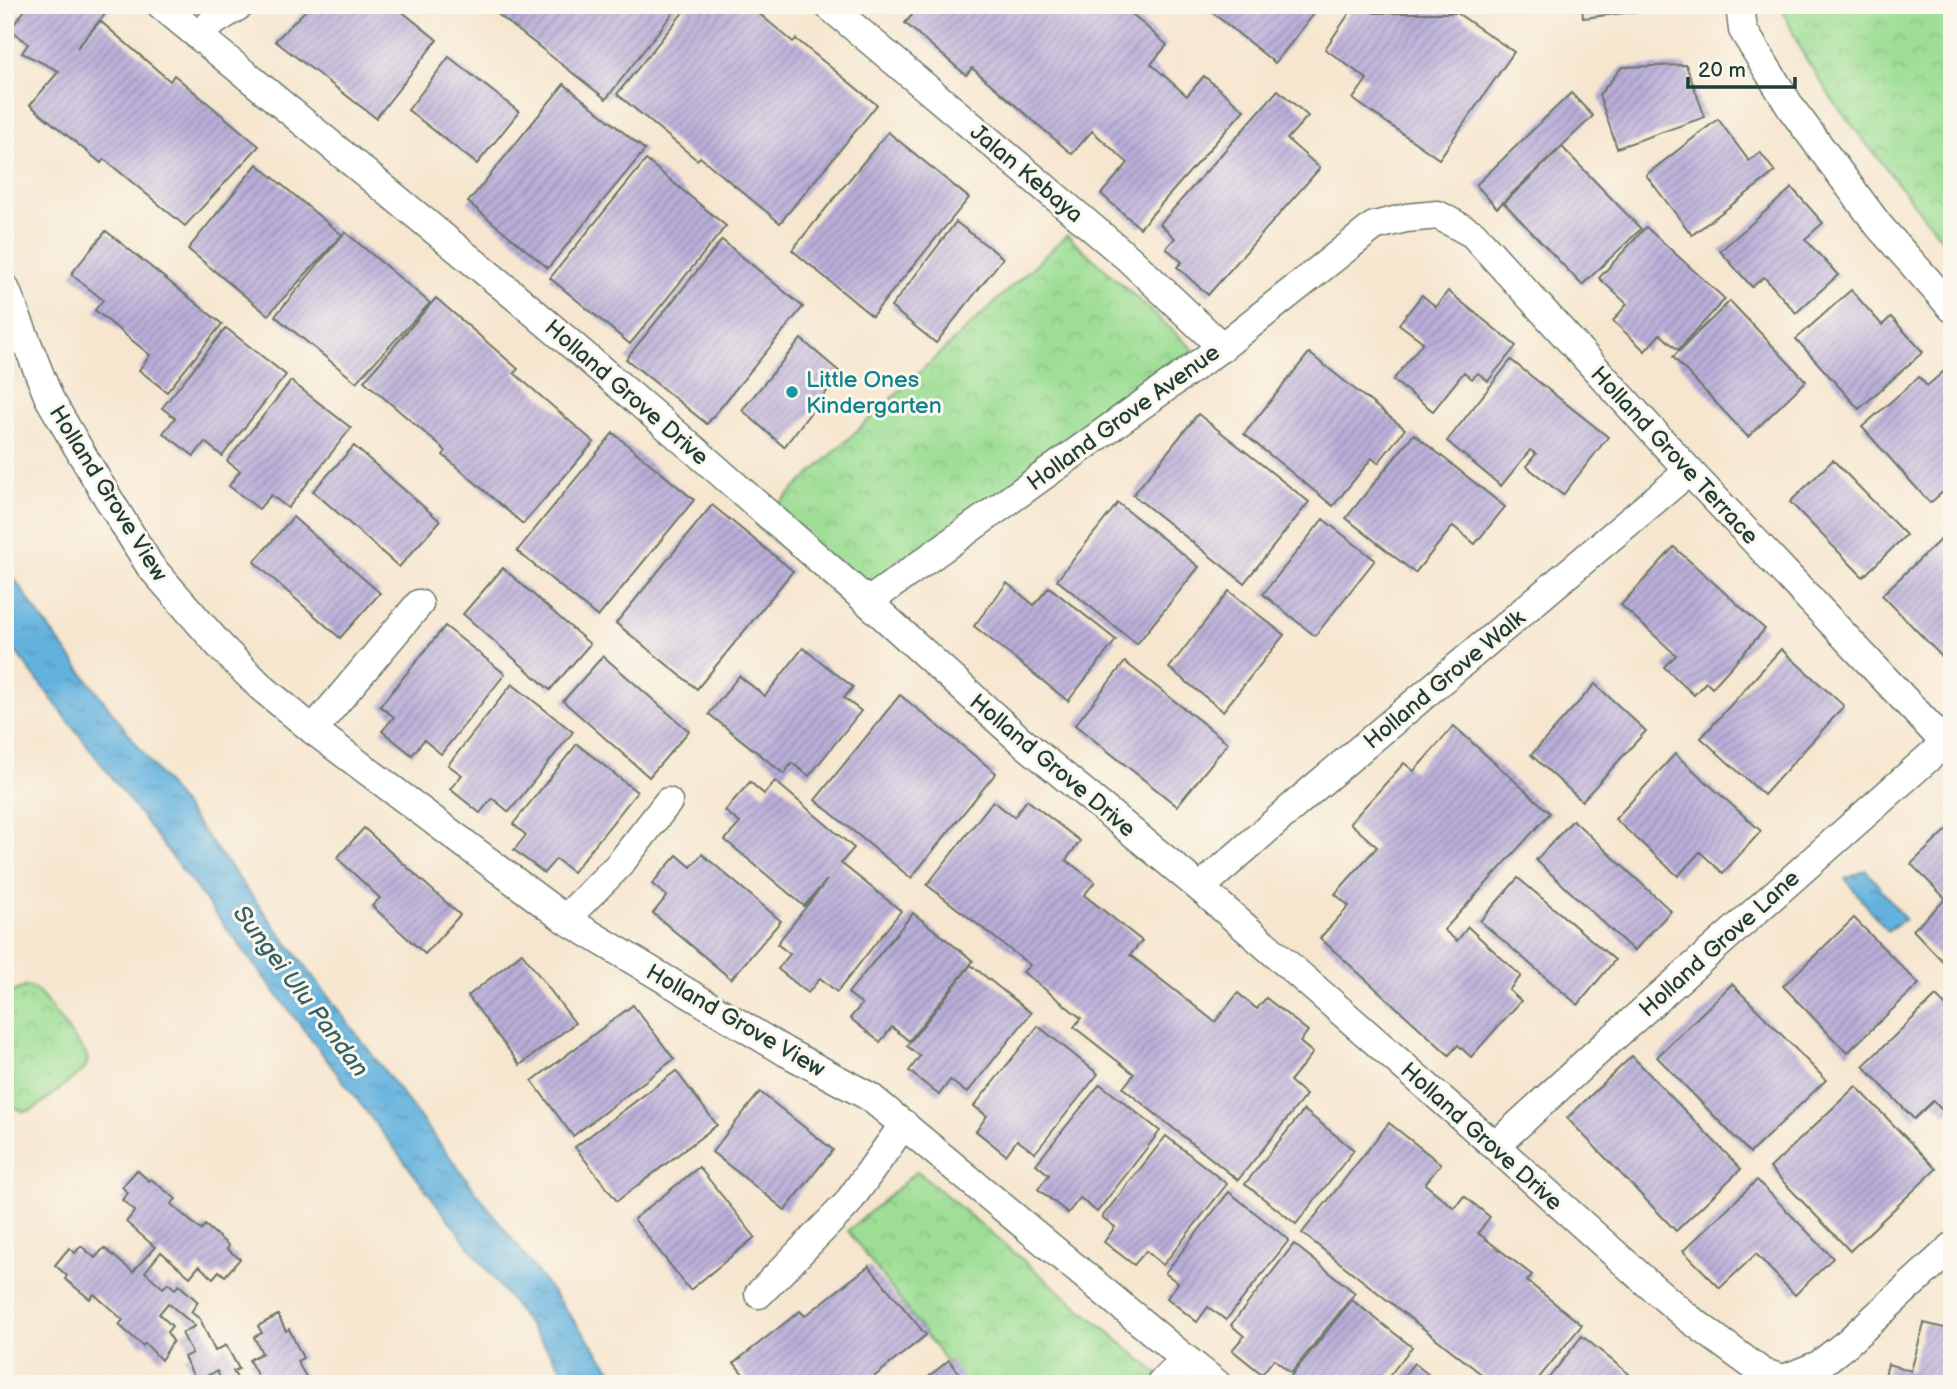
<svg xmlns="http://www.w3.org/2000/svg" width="1957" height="1389" font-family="'Balsamiq Sans',sans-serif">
  <defs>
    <pattern id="park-crowns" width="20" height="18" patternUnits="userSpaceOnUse" patternTransform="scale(1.75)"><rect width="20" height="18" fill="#9dde94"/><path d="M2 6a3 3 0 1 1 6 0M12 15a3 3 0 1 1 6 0" fill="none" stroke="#87bf80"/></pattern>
    <pattern id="water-ripples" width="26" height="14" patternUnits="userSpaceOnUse" patternTransform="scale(1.75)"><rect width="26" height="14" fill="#64b2de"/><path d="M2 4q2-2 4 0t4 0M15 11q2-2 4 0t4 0" fill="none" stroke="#5292b5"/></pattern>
    <pattern id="building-hatch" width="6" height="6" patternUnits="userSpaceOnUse" patternTransform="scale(1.75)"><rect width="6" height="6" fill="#baaed9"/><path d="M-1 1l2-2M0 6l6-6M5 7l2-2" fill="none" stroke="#978fb1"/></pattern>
  </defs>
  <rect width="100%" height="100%" fill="#fbf7ec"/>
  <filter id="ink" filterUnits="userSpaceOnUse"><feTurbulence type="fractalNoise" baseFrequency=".0143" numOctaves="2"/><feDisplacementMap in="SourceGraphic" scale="14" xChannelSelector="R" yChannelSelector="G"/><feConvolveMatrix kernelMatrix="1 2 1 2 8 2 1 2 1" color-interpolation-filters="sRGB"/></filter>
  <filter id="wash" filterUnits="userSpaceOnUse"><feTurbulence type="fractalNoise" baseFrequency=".00686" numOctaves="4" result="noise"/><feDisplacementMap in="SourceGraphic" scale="28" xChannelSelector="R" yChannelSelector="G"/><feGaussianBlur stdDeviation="1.57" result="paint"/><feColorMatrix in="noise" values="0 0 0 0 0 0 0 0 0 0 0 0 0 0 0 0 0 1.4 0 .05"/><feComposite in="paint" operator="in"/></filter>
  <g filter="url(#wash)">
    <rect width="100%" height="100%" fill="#f6e6cf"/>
    <g fill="url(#park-crowns)" stroke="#5e8e64" stroke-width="2">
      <path d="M 1780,5 L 1952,5 L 1952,252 L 1836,105 L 1803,54 Z"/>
      <path d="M 1067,235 L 1194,350 L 852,610 L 756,525 Z"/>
      <path d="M 27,986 L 35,989 L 41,995 L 86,1054 L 88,1061 L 84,1070 L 34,1109 L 25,1112 L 11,1106 L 5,1093 L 5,995 Z"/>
      <path d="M 917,1171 L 1170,1384 L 963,1384 L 848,1231 Z"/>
    </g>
    <g fill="url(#water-ripples)" stroke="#427889" stroke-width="2">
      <path d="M 5,565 L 41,618 L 622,1384 L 574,1384 L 9,643 L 5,638 Z"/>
      <path d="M 1866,870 L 1905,919 L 1887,931 L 1845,879 Z"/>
    </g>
    <g id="blocks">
      <g fill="url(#building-hatch)">
        <path d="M 29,5 L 107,5 L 110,8 L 77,48 L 100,21 L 170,81 L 174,75 L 259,146 L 185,226 L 104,159 L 101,163 L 30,105 L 59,71 L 22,53 L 28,44 L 10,29 Z"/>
        <path d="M 311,5 L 394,5 L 437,40 L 376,118 L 275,41 Z"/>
        <path d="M 486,5 L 679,5 L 606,99 Z"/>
        <path d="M 689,5 L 749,5 L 793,42 L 796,39 L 877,105 L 780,223 L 700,157 L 697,160 L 617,94 Z"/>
        <path d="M 921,5 L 1122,5 L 1167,45 L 1151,64 L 1187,96 L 1204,76 L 1244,110 L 1140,228 L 1101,194 L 1128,163 L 1092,131 L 1072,154 L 972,68 L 966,75 L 905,23 Z"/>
        <path d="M 1203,5 L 1321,5 L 1275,63 Z"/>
        <path d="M 1355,5 L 1364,5 L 1375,13 L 1457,13 L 1514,52 L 1439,159 L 1353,99 L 1367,79 L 1325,49 Z"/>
        <path d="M 1582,5 L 1669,5 L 1669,7 L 1583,18 Z"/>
        <path d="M 449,57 L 519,112 L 477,164 L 408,110 Z"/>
        <path d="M 1686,65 L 1705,117 L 1617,148 L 1599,95 L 1622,67 Z"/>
        <path d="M 564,84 L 645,150 L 548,268 L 468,202 Z"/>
        <path d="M 1278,90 L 1308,116 L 1287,139 L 1320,168 L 1208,295 L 1177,267 L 1182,262 L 1166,248 L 1175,238 L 1160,224 Z"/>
        <path d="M 1571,93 L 1593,116 L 1497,208 L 1476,185 Z"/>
        <path d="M 1718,119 L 1749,161 L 1760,152 L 1775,172 L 1692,235 L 1646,175 Z"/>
        <path d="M 888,132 L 969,198 L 872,316 L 792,250 Z"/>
        <path d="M 1562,147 L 1641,229 L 1582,285 L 1504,203 Z"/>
        <path d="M 646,160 L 726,226 L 630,344 L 550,278 Z"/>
        <path d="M 257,164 L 342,235 L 268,315 L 188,249 Z"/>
        <path d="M 1792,188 L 1823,223 L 1805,239 L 1838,275 L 1796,313 L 1764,277 L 1752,287 L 1720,251 Z"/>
        <path d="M 956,222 L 1003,258 L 936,343 L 891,307 Z"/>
        <path d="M 1646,227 L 1725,299 L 1678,350 L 1660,334 L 1645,351 L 1613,321 L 1627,304 L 1599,278 Z"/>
        <path d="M 106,231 L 222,324 L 167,392 L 139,370 L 150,355 L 95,310 L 103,300 L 71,274 Z"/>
        <path d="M 345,232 L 430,303 L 356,382 L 275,316 Z"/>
        <path d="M 722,240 L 803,307 L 707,424 L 626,359 Z"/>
        <path d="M 1851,290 L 1882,325 L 1891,317 L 1923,352 L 1859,409 L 1796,339 Z"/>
        <path d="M 1448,291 L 1516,346 L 1488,381 L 1478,373 L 1472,379 L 1464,372 L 1433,411 L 1393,380 L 1423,342 L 1399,324 L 1422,295 L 1436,307 Z"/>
        <path d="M 436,298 L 518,369 L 514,373 L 594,442 L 523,524 L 443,455 L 446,451 L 364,381 Z"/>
        <path d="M 1730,301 L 1806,381 L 1748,437 L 1673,357 Z"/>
        <path d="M 226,328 L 286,375 L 222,456 L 205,442 L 194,456 L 163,433 L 175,418 L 162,408 Z"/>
        <path d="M 801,339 L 841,373 L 784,447 L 742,410 Z"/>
        <path d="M 1309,353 L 1405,429 L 1378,463 L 1372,458 L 1333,506 L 1244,434 Z"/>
        <path d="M 1511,360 L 1608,437 L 1563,495 L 1526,466 L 1536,454 L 1530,450 L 1501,486 L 1447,441 Z"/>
        <path d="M 1952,364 L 1952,484 L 1930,503 L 1862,427 L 1919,377 L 1927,386 Z"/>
        <path d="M 291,381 L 351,428 L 288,508 L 271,495 L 259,509 L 229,486 L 240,471 L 227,461 Z"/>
        <path d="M 1198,414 L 1309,502 L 1244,583 L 1133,495 Z"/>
        <path d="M 613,433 L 694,500 L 598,617 L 517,551 Z"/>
        <path d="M 1414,434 L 1505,507 L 1475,544 L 1453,526 L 1415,573 L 1346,518 Z"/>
        <path d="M 354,446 L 440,521 L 399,567 L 313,491 Z"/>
        <path d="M 1833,460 L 1906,535 L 1863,577 L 1790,502 Z"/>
        <path d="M 1118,503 L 1199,567 L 1137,644 L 1057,580 Z"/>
        <path d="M 712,505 L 793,571 L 697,689 L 616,623 Z"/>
        <path d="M 293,517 L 380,593 L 340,638 L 254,562 Z"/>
        <path d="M 1323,519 L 1375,560 L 1315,636 L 1263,594 Z"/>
        <path d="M 1941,539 L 1952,550 L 1952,667 L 1882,595 Z"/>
        <path d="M 1674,547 L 1765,629 L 1712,688 L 1706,682 L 1694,695 L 1664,667 L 1676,655 L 1621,605 Z"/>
        <path d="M 503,568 L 590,644 L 550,690 L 463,614 Z"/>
        <path d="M 1007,583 L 1034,605 L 1049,587 L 1116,640 L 1068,701 L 974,626 Z"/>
        <path d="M 1229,591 L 1284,635 L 1223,711 L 1169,668 Z"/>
        <path d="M 445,626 L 505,674 L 441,754 L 424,740 L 412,755 L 382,731 L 394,717 L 380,706 Z"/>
        <path d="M 803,648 L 853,687 L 844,698 L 861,711 L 809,776 L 792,763 L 784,774 L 709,714 L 739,676 L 765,696 Z"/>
        <path d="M 1781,649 L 1844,706 L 1764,795 L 1701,738 Z"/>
        <path d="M 603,656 L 689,731 L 649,777 L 563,701 Z"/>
        <path d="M 1125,662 L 1228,743 L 1177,806 L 1075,725 Z"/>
        <path d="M 512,684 L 573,732 L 509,812 L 492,798 L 480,813 L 450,789 L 462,775 L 448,765 Z"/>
        <path d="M 1595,684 L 1646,731 L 1582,801 L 1531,755 Z"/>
        <path d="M 900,695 L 996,773 L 911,878 L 815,800 Z"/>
        <path d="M 1454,726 L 1550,813 L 1444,930 L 1457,941 L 1468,927 L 1521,976 L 1509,990 L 1521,1001 L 1471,1057 L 1458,1045 L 1449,1055 L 1320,938 L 1349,906 L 1335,894 L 1377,847 L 1350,823 L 1404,763 L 1414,771 Z"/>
        <path d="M 577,744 L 637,792 L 573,872 L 556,859 L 544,873 L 514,850 L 526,835 L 513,824 Z"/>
        <path d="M 1675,754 L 1761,831 L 1723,873 L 1700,852 L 1678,876 L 1615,819 Z"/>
        <path d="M 775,781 L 854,848 L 841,863 L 901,911 L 837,992 L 820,978 L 808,993 L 778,969 L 790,954 L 777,944 L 827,880 L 804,906 L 725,840 L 740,823 L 725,811 L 734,800 L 750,782 L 764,794 Z"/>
        <path d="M 1027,800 L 1080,841 L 1066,860 L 1095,882 L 1084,895 L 1142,941 L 1130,955 L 1215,1022 L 1238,993 L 1257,1009 L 1266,998 L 1308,1031 L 1300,1042 L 1313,1053 L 1290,1081 L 1306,1095 L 1238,1180 L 1123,1088 L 1134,1074 L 1074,1027 L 1081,1018 L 1023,972 L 1030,965 L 927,885 L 993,801 L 1014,817 Z"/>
        <path d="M 1573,820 L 1671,911 L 1634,951 L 1536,860 Z"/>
        <path d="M 1952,825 L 1952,971 L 1913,930 L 1946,899 L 1911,864 Z"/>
        <path d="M 364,828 L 460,915 L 425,954 L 372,906 L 380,898 L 337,858 Z"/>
        <path d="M 702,854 L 781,921 L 731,979 L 653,913 L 667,896 L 652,884 L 661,873 L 677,855 L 691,867 Z"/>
        <path d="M 1518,878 L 1615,960 L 1578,1005 L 1480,921 Z"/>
        <path d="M 913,913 L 973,961 L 909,1041 L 892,1027 L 880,1042 L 850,1018 L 862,1004 L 848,993 Z"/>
        <path d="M 1854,918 L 1919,984 L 1847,1053 L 1783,986 Z"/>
        <path d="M 522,953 L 575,1023 L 520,1065 L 468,996 Z"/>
        <path d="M 971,965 L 1031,1013 L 967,1093 L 950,1080 L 939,1095 L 909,1071 L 920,1056 L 907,1046 Z"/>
        <path d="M 1732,984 L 1826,1080 L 1750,1153 L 1657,1057 Z"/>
        <path d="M 1936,996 L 1952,1012 L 1952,1109 L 1946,1114 L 1933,1101 L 1914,1119 L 1863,1066 Z"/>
        <path d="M 633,1005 L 674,1059 L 573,1136 L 532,1081 Z"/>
        <path d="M 1038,1026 L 1098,1074 L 1035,1153 L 1017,1140 L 1006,1155 L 976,1131 L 987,1116 L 974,1106 Z"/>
        <path d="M 1632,1056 L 1741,1169 L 1676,1231 L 1567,1118 Z"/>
        <path d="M 676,1071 L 717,1125 L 617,1201 L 575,1147 Z"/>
        <path d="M 1100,1084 L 1160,1131 L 1097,1212 L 1080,1198 L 1068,1213 L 1038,1189 L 1049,1175 L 1036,1164 Z"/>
        <path d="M 1856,1086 L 1936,1169 L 1850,1251 L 1770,1168 Z"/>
        <path d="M 760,1092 L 833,1150 L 785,1210 L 712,1152 Z"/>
        <path d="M 1304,1110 L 1354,1150 L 1296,1224 L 1245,1184 Z"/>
        <path d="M 1389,1123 L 1441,1164 L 1425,1184 L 1454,1208 L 1464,1196 L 1490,1217 L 1478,1233 L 1532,1275 L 1527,1281 L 1582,1325 L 1534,1384 L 1494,1384 L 1302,1233 Z"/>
        <path d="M 1166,1136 L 1227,1184 L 1163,1265 L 1146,1251 L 1134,1265 L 1104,1242 L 1115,1227 L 1102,1217 Z"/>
        <path d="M 699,1167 L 755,1237 L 690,1290 L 634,1219 Z"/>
        <path d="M 137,1170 L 149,1181 L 151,1179 L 176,1199 L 171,1204 L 201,1230 L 205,1225 L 229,1246 L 227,1249 L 240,1259 L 225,1276 L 219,1271 L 213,1278 L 199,1266 L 190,1277 L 161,1252 L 145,1272 L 163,1288 L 168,1283 L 175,1289 L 179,1285 L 198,1302 L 191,1312 L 200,1319 L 215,1351 L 226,1345 L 239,1369 L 233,1371 L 238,1380 L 232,1384 L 223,1384 L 217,1371 L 196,1381 L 184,1357 L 192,1353 L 182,1333 L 195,1326 L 168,1303 L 159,1314 L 172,1326 L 167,1332 L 173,1341 L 161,1360 L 145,1343 L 143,1346 L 119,1325 L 123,1320 L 94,1294 L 90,1299 L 65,1279 L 67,1276 L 55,1265 L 69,1248 L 75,1253 L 81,1246 L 95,1258 L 104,1248 L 133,1272 L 138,1266 L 155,1247 L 126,1222 L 135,1211 L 122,1200 L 128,1193 L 122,1187 Z"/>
        <path d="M 1757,1180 L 1833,1258 L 1795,1295 L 1756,1254 L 1720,1288 L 1683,1251 Z"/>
        <path d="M 1229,1192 L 1289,1240 L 1226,1320 L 1208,1307 L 1197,1322 L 1167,1298 L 1178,1283 L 1165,1273 Z"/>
        <path d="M 1294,1244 L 1355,1293 L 1291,1373 L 1274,1359 L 1262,1374 L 1232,1350 L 1244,1336 L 1231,1325 Z"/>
        <path d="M 869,1266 L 926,1335 L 865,1384 L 856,1384 L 855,1382 L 853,1384 L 751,1384 L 734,1363 L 800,1311 L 805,1316 Z"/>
        <path d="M 1352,1300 L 1412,1347 L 1383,1384 L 1293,1384 L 1288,1380 Z"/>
        <path d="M 278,1315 L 286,1331 L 289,1329 L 303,1358 L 297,1361 L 310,1384 L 262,1384 L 249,1360 L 262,1353 L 254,1337 L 262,1333 L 258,1326 Z"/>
        <path d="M 1924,1323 L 1952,1330 L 1952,1384 L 1883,1384 L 1888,1364 L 1911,1371 Z"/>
        <path d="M 1582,1336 L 1629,1374 L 1622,1384 L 1544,1384 Z"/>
        <path d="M 949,1360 L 968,1384 L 920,1384 Z"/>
        <path d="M 1414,1363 L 1440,1384 L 1397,1384 Z"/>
      </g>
    </g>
  </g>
  <g filter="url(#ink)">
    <use href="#blocks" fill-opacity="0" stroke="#6a786a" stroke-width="2"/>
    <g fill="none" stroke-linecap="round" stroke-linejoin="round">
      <g stroke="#6a786a" stroke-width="31">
        <g id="street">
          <path d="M 161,5 L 516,297 L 697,452 L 868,602 L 1019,739 L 1200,888 L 1495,1146 L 1644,1280 L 1687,1317 L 1763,1373 L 1784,1379 L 1819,1365 L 1847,1343 L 1952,1247"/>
          <path d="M 828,5 L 1128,258 L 1222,347"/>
          <path d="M 1740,5 L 1743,30 L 1791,108 L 1879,226 L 1952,308"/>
          <path d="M 200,37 L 210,24 L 240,5"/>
          <path d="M 5,288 L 49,398 L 100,485 L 150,566 L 220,646 L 261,687 L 313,730 L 565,919 L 786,1052 L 870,1097 L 1172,1348 L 1217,1384"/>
          <path d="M 868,602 L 1222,347 L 1374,226 L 1406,218 L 1438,215 L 1473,234 L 1689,471 L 1952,750"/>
          <path d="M 313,730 L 419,604"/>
          <path d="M 1200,888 L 1306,795 L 1689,471"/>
          <path d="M 565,919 L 619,865 L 668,802"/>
          <path d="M 1495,1146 L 1596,1053 L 1945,743"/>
          <path d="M 759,1294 L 847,1204 L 904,1124"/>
          <path d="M 1160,1384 L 1186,1360"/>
        </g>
      </g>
      <use href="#street" stroke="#fff" stroke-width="28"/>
    </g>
  </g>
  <circle fill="#0f9aa8" stroke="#fbf7ec" stroke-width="2.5" cx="792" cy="392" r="7"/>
  <g text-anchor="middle" stroke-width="6" stroke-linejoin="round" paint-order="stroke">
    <g font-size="23" fill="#1f3d34" stroke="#fbf7ec">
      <text transform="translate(1027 173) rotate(40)" y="8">Jalan Kebaya</text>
      <text transform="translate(627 392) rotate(41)" y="8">Holland Grove Drive</text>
      <text transform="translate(1123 417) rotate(-36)" y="8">Holland Grove Avenue</text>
      <text transform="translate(1675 455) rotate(47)" y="8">Holland Grove Terrace</text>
      <text transform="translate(109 493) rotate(58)" y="8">Holland Grove View</text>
      <text transform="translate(1444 679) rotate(-40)" y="8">Holland Grove Walk</text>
      <text transform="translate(1053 765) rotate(40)" y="8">Holland Grove Drive</text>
      <text transform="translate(1719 943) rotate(-42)" y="8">Holland Grove Lane</text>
      <text transform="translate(736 1020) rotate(30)" y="8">Holland Grove View</text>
      <text transform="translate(1482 1136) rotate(42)" y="8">Holland Grove Drive</text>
    </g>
    <g font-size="23" fill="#0d838f" stroke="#fbf7ec" text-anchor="start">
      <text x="806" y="387">Little Ones<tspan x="806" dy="26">Kindergarten</tspan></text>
    </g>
    <g font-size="24" font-style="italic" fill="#346067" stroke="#fbf7ec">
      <text transform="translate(301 991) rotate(53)" y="8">Sungei Ulu Pandan</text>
    </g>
  </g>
  <rect width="1957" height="1389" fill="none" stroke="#fbf7ec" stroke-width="28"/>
  <path d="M1688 77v10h107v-10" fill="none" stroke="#1f3d34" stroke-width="3.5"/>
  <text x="1698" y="77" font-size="21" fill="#1f3d34" stroke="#fbf7ec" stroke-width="5" paint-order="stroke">20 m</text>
</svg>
